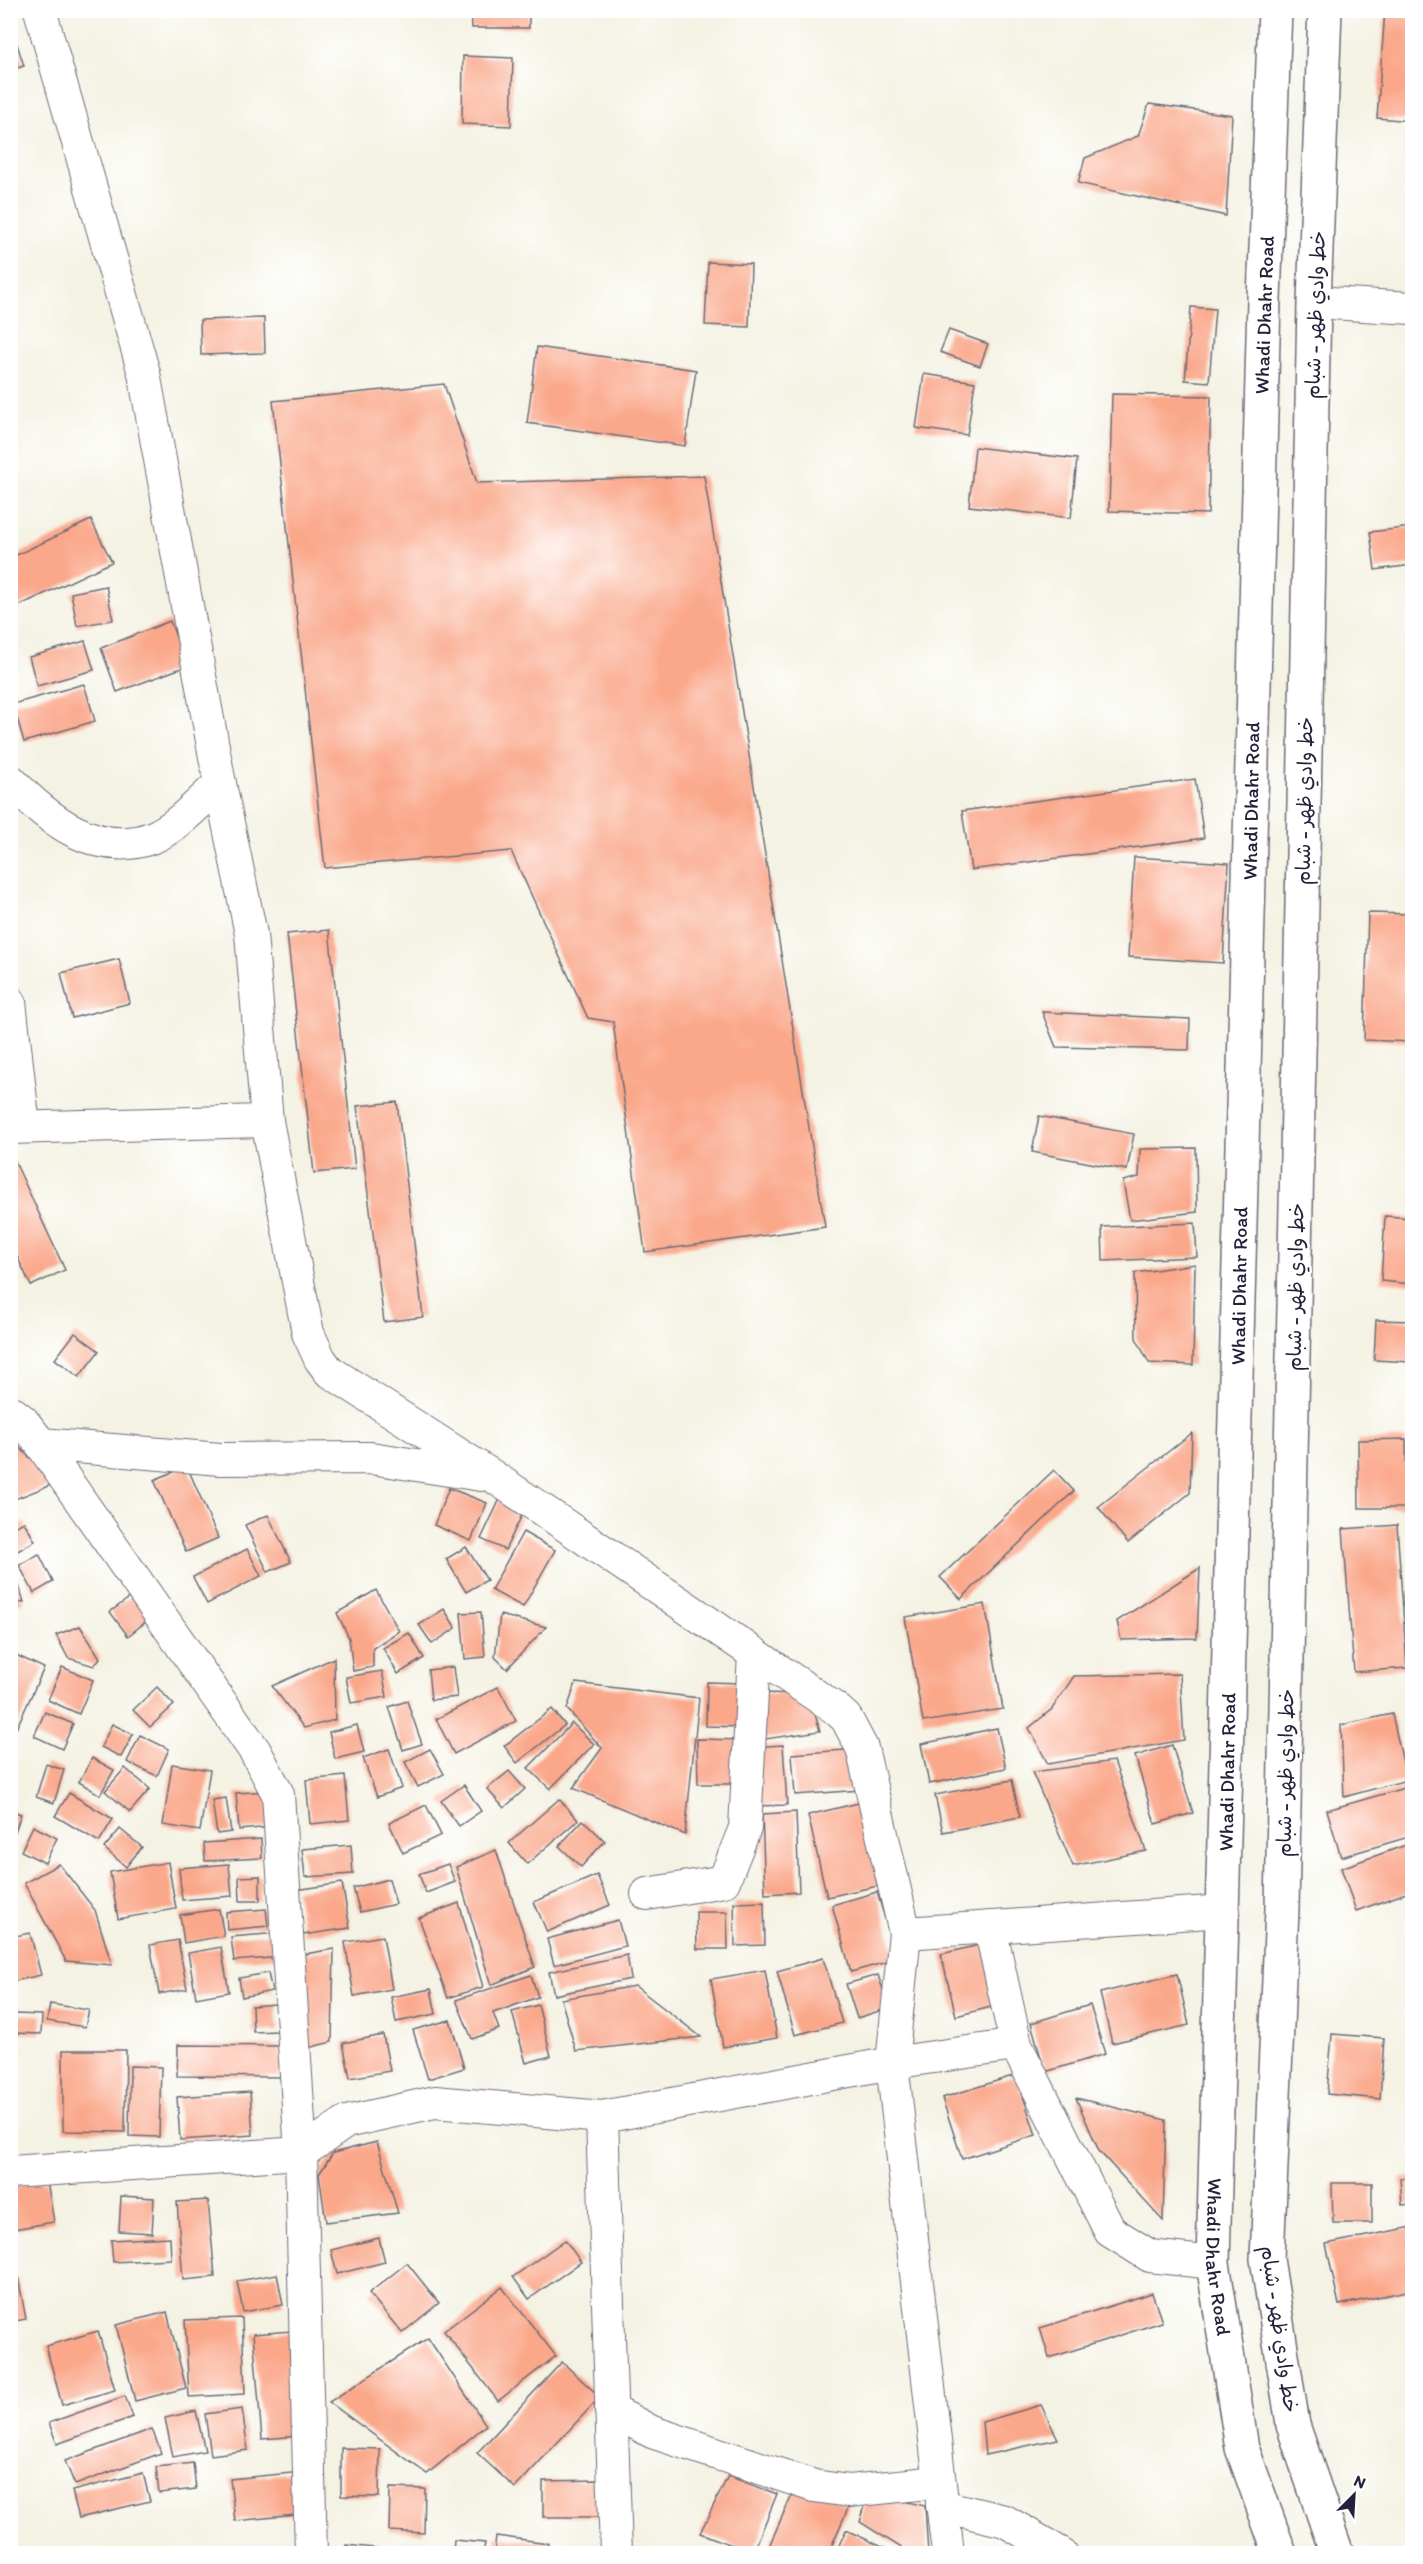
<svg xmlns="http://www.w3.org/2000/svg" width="1423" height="2564" font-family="Itim,'Playpen Sans Arabic',sans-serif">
  <rect width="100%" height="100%" fill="#fff"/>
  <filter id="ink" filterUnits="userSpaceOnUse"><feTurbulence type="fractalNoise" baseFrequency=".0167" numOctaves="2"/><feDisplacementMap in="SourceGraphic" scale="12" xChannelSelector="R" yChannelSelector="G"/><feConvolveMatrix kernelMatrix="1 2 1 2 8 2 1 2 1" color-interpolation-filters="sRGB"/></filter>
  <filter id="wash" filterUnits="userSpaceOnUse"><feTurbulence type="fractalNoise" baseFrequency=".008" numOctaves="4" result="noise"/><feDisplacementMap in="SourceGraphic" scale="24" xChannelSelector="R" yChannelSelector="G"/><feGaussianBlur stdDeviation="1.35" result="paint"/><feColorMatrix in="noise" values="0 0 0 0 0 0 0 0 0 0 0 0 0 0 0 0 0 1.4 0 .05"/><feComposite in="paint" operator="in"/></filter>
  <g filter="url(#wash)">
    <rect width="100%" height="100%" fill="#f4f2e3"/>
    <g id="blocks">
      <g fill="#faa78a">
        <path d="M 471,10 L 529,10 L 529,28 L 472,28 Z"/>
        <path d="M 1385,10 L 1412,10 L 1412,121 L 1377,118 Z"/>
        <path d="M 10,22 L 24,66 L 10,70 Z"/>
        <path d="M 463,56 L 513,58 L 511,126 L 462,124 Z"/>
        <path d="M 1149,104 L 1232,115 L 1226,216 L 1078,183 L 1085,158 L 1138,136 Z"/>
        <path d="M 708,262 L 751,264 L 749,327 L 705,325 Z"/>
        <path d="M 1191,307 L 1215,309 L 1209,382 L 1185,380 Z"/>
        <path d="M 264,318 L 265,353 L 201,355 L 200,320 Z"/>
        <path d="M 949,330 L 988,344 L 980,366 L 940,352 Z"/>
        <path d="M 537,347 L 696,370 L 685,446 L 527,423 Z"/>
        <path d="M 924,374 L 975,382 L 967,435 L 916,428 Z"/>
        <path d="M 444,384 L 477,483 L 704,476 L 825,1227 L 645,1252 L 613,1022 L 588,1018 L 511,851 L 325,868 L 273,401 Z"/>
        <path d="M 1112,394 L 1211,396 L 1208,514 L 1109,511 Z"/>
        <path d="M 975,447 L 1077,459 L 1071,518 L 969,506 Z"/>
        <path d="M 91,520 L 112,562 L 10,610 L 10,558 Z"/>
        <path d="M 1412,527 L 1412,565 L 1375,570 L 1370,532 Z"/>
        <path d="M 106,586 L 113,620 L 77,626 L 71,593 Z"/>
        <path d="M 170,621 L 187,666 L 117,692 L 101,648 Z"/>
        <path d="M 85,641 L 94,670 L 37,686 L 29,657 Z"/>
        <path d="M 84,684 L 95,721 L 24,742 L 13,704 Z"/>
        <path d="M 1195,779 L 1204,838 L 971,870 L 962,811 Z"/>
        <path d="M 1134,857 L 1229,863 L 1223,963 L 1128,957 Z"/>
        <path d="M 1368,913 L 1412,914 L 1412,1042 L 1364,1040 Z"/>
        <path d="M 329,930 L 355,1169 L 314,1173 L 287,934 Z"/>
        <path d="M 119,959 L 130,1003 L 72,1018 L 61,973 Z"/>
        <path d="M 1042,1012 L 1190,1019 L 1189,1050 L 1056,1047 Z"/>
        <path d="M 397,1102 L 423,1317 L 384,1322 L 357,1106 Z"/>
        <path d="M 1039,1116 L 1134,1134 L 1127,1170 L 1032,1152 Z"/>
        <path d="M 1196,1148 L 1197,1212 L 1130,1220 L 1123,1181 L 1139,1177 L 1140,1149 Z"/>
        <path d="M 10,1151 L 65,1270 L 31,1286 L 10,1241 Z"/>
        <path d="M 1385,1216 L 1412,1218 L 1412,1284 L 1381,1281 Z"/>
        <path d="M 1195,1223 L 1197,1257 L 1103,1261 L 1102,1227 Z"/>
        <path d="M 1195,1264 L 1193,1365 L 1149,1363 L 1136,1338 L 1135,1273 Z"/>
        <path d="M 1376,1320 L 1412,1321 L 1412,1362 L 1374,1360 Z"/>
        <path d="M 75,1333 L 99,1351 L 79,1377 L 55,1359 Z"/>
        <path d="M 1192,1433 L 1190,1493 L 1128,1543 L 1098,1507 Z"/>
        <path d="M 1406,1439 L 1407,1508 L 1359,1508 L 1358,1440 Z"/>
        <path d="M 15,1443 L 56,1483 L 10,1501 L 10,1447 Z"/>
        <path d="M 187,1466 L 218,1538 L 186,1552 L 154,1480 Z"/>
        <path d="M 1054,1470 L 1074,1491 L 961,1599 L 940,1577 Z"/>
        <path d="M 449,1488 L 487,1503 L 471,1541 L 434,1525 Z"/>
        <path d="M 500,1499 L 524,1511 L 505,1550 L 481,1539 Z"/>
        <path d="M 268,1515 L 291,1562 L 268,1572 L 245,1525 Z"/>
        <path d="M 24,1522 L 35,1541 L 16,1552 L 10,1543 L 10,1529 Z"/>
        <path d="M 1397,1525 L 1407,1668 L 1354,1672 L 1343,1529 Z"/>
        <path d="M 523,1532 L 555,1550 L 523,1607 L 491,1590 Z"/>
        <path d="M 466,1547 L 487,1580 L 466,1592 L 446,1559 Z"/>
        <path d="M 247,1549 L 261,1576 L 207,1604 L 193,1577 Z"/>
        <path d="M 39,1554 L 53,1582 L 34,1593 L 19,1565 Z"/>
        <path d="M 1200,1568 L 1197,1638 L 1121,1640 L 1117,1621 Z"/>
        <path d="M 18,1583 L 24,1602 L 10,1606 L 10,1586 Z"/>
        <path d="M 376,1590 L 399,1631 L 373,1648 L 373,1667 L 353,1671 L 349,1638 L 337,1613 Z"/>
        <path d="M 136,1593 L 153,1616 L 128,1636 L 110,1612 Z"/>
        <path d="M 985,1604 L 1003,1709 L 923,1722 L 905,1617 Z"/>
        <path d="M 444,1609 L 456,1628 L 432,1644 L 419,1625 Z"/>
        <path d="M 481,1612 L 485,1657 L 465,1659 L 461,1613 Z"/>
        <path d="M 500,1615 L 546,1627 L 507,1669 L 495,1657 Z"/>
        <path d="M 80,1626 L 100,1658 L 94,1666 L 68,1658 L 56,1635 Z"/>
        <path d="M 409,1633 L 424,1658 L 398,1674 L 383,1648 Z"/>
        <path d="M 16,1655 L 44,1668 L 10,1742 L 10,1671 Z"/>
        <path d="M 334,1658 L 335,1720 L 304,1728 L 272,1686 Z"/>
        <path d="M 62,1667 L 93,1680 L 79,1714 L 48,1700 Z"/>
        <path d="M 453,1667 L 457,1697 L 431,1700 L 428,1670 Z"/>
        <path d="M 382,1671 L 387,1697 L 351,1703 L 346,1677 Z"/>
        <path d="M 1180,1674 L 1184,1740 L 1048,1764 L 1029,1728 L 1052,1709 L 1074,1676 Z"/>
        <path d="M 707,1682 L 742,1683 L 742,1727 L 706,1726 Z"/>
        <path d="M 576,1683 L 699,1698 L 685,1835 L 573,1788 L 602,1748 L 567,1709 Z"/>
        <path d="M 157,1687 L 174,1705 L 150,1727 L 133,1710 Z"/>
        <path d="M 498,1687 L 516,1721 L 454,1754 L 436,1719 Z"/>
        <path d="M 753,1693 L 809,1694 L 820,1731 L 759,1740 Z"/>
        <path d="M 407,1701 L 422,1744 L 403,1750 L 389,1707 Z"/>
        <path d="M 552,1709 L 565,1725 L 517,1763 L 504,1746 Z"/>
        <path d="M 45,1712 L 73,1724 L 62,1749 L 34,1736 Z"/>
        <path d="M 1392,1714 L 1407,1780 L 1344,1797 L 1341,1725 Z"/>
        <path d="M 572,1723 L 594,1744 L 550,1789 L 528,1768 Z"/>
        <path d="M 112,1724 L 133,1734 L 121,1757 L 101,1747 Z"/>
        <path d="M 357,1725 L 364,1752 L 335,1759 L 329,1732 Z"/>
        <path d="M 997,1728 L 1006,1768 L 929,1784 L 921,1744 Z"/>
        <path d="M 140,1735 L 169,1749 L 157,1776 L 127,1762 Z"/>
        <path d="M 697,1739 L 745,1740 L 745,1784 L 698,1784 Z"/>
        <path d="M 783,1745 L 787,1805 L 756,1806 L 753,1747 Z"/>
        <path d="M 1172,1745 L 1193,1813 L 1155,1824 L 1135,1756 Z"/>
        <path d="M 389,1749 L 402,1788 L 377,1797 L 363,1758 Z"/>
        <path d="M 430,1749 L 444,1774 L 418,1787 L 405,1762 Z"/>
        <path d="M 858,1749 L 861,1790 L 795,1795 L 792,1754 Z"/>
        <path d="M 92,1758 L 114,1770 L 100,1795 L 79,1782 Z"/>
        <path d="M 1114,1761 L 1146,1851 L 1073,1866 L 1032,1772 Z"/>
        <path d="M 46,1764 L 64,1770 L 54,1803 L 36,1797 Z"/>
        <path d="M 172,1764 L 210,1770 L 200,1831 L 163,1825 Z"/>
        <path d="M 125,1768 L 150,1789 L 130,1812 L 105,1791 Z"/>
        <path d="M 509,1771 L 525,1789 L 504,1808 L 487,1789 Z"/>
        <path d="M 345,1776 L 349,1820 L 310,1824 L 306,1780 Z"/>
        <path d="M 1012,1780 L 1020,1817 L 943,1832 L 935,1795 Z"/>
        <path d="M 464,1785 L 481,1811 L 459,1826 L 441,1801 Z"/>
        <path d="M 1408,1787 L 1412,1801 L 1412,1836 L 1341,1857 L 1327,1810 Z"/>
        <path d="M 270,1791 L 272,1827 L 239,1830 L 236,1793 Z"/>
        <path d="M 69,1793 L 113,1819 L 99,1842 L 55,1816 Z"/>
        <path d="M 226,1798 L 231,1832 L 217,1834 L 212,1800 Z"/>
        <path d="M 559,1799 L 578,1820 L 527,1864 L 509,1843 Z"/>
        <path d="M 867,1801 L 887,1884 L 827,1897 L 808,1815 Z"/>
        <path d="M 426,1805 L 441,1835 L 403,1853 L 389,1823 Z"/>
        <path d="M 10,1810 L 21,1814 L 13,1838 L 10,1837 Z"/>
        <path d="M 796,1812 L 799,1892 L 765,1894 L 762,1814 Z"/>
        <path d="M 583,1820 L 605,1841 L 581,1867 L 559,1846 Z"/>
        <path d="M 33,1826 L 57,1838 L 45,1863 L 21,1851 Z"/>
        <path d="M 120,1829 L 142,1847 L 126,1867 L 104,1848 Z"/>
        <path d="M 261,1839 L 262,1858 L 205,1861 L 204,1843 Z"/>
        <path d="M 351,1845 L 353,1874 L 305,1877 L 302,1849 Z"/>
        <path d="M 1406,1845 L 1412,1864 L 1412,1891 L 1356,1911 L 1341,1868 Z"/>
        <path d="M 496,1850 L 535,1967 L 491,1985 L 456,1867 Z"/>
        <path d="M 168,1862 L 176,1909 L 118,1919 L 110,1872 Z"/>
        <path d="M 59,1864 L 95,1910 L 112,1965 L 66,1961 L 24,1883 Z"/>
        <path d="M 229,1864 L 232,1896 L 182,1900 L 179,1868 Z"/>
        <path d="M 448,1864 L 455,1882 L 426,1893 L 419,1874 Z"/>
        <path d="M 597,1875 L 610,1905 L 547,1932 L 534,1902 Z"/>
        <path d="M 260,1876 L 260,1901 L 240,1901 L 239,1877 Z"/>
        <path d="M 389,1879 L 396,1904 L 360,1912 L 353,1888 Z"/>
        <path d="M 342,1883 L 350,1928 L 303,1935 L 296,1890 Z"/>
        <path d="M 877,1892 L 897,1959 L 851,1972 L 832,1905 Z"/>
        <path d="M 764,1902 L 765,1945 L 735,1946 L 734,1903 Z"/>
        <path d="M 459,1903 L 483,1987 L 448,1998 L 419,1918 Z"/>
        <path d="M 219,1909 L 224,1936 L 184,1943 L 180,1915 Z"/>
        <path d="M 266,1909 L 268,1926 L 227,1930 L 226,1912 Z"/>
        <path d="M 696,1912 L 727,1912 L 728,1949 L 697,1949 Z"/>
        <path d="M 618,1920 L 625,1946 L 554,1965 L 547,1939 Z"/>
        <path d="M 30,1933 L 41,1975 L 10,1982 L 10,1937 Z"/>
        <path d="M 279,1933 L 281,1957 L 234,1961 L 231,1937 Z"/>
        <path d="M 383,1936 L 392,1989 L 354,1996 L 345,1942 Z"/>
        <path d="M 178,1940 L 187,1989 L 159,1994 L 150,1945 Z"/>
        <path d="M 988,1943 L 1003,2004 L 956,2016 L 941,1954 Z"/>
        <path d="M 221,1947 L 229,1992 L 196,1998 L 188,1953 Z"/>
        <path d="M 334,1949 L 332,2042 L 303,2049 L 300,1955 Z"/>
        <path d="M 627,1955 L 631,1979 L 554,1995 L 549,1972 Z"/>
        <path d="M 823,1958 L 842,2023 L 795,2035 L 777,1971 Z"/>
        <path d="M 765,1970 L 777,2038 L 723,2047 L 711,1979 Z"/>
        <path d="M 268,1973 L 272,1991 L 242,1997 L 239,1978 Z"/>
        <path d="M 1177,1974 L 1189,2025 L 1112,2043 L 1100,1993 Z"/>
        <path d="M 531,1975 L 538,1997 L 493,2013 L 499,2029 L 472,2039 L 456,2000 Z"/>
        <path d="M 878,1975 L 889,2008 L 857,2018 L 846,1984 Z"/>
        <path d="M 635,1986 L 701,2037 L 576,2051 L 561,1999 Z"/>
        <path d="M 431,1989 L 436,2014 L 396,2022 L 391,1997 Z"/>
        <path d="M 50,2004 L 89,2010 L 85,2027 L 47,2021 Z"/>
        <path d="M 276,2004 L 278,2031 L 253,2032 L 252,2006 Z"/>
        <path d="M 538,2005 L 551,2056 L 526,2063 L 512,2012 Z"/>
        <path d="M 1090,2005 L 1105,2054 L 1045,2072 L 1031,2023 Z"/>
        <path d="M 15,2014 L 42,2015 L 41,2034 L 14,2033 Z"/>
        <path d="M 450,2020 L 464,2068 L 428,2079 L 413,2030 Z"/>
        <path d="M 1332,2034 L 1384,2038 L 1380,2099 L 1327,2094 Z"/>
        <path d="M 383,2035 L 390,2071 L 350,2078 L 343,2043 Z"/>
        <path d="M 178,2045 L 281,2046 L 281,2077 L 177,2076 Z"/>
        <path d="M 63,2050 L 126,2050 L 125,2132 L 63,2131 Z"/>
        <path d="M 130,2066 L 161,2067 L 159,2137 L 129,2136 Z"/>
        <path d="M 1016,2075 L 1036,2135 L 962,2159 L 942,2098 Z"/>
        <path d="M 250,2092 L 253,2135 L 180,2140 L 177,2097 Z"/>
        <path d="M 1076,2098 L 1166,2120 L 1163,2221 L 1099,2151 Z"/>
        <path d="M 377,2142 L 398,2213 L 326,2222 L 319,2174 L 333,2153 Z"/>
        <path d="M 1412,2177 L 1412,2204 L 1402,2205 L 1400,2178 Z"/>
        <path d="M 47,2181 L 54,2222 L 14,2229 L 10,2187 Z"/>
        <path d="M 1332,2183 L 1372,2183 L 1372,2223 L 1333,2223 Z"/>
        <path d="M 121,2196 L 154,2198 L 152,2233 L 119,2231 Z"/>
        <path d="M 208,2200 L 215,2277 L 183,2280 L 177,2202 Z"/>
        <path d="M 1412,2227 L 1412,2290 L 1339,2305 L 1326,2244 Z"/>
        <path d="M 170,2237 L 171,2259 L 113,2262 L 111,2240 Z"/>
        <path d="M 379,2238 L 385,2262 L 337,2274 L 331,2250 Z"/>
        <path d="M 565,2240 L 581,2262 L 529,2299 L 513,2277 Z"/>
        <path d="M 407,2263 L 439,2303 L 402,2333 L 369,2293 Z"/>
        <path d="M 277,2274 L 283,2305 L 243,2312 L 237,2281 Z"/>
        <path d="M 18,2277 L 26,2319 L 10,2322 L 10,2279 Z"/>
        <path d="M 502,2287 L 556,2356 L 498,2401 L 444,2331 Z"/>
        <path d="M 1152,2293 L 1162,2322 L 1049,2358 L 1040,2328 Z"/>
        <path d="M 167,2312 L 186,2388 L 135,2401 L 116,2325 Z"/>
        <path d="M 242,2318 L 245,2394 L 189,2397 L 185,2320 Z"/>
        <path d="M 98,2331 L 115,2390 L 62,2405 L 46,2346 Z"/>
        <path d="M 292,2331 L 301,2436 L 262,2439 L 253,2334 Z"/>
        <path d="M 428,2338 L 486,2425 L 427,2474 L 329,2402 Z"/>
        <path d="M 562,2362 L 600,2397 L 515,2488 L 477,2453 Z"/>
        <path d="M 125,2396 L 133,2417 L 57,2444 L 49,2423 Z"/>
        <path d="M 1041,2405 L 1058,2439 L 985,2455 L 982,2422 Z"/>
        <path d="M 242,2409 L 248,2450 L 211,2455 L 205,2414 Z"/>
        <path d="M 196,2411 L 205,2451 L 173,2457 L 165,2418 Z"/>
        <path d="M 152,2429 L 161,2453 L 75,2485 L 65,2461 Z"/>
        <path d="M 341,2448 L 380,2449 L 379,2497 L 341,2496 Z"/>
        <path d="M 193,2463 L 196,2489 L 159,2493 L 156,2467 Z"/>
        <path d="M 302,2472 L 306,2514 L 235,2521 L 230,2479 Z"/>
        <path d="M 143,2473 L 150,2501 L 79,2518 L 72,2491 Z"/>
        <path d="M 728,2476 L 777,2494 L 753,2553 L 700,2533 Z"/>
        <path d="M 601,2480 L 601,2517 L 543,2517 L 543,2481 Z"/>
        <path d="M 797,2483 L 849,2506 L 828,2554 L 766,2553 Z"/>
        <path d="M 390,2488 L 425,2489 L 424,2533 L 389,2531 Z"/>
        <path d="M 869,2493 L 925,2506 L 928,2554 L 911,2554 L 860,2522 Z"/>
        <path d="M 846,2530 L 889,2550 L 887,2554 L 835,2554 Z"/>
        <path d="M 496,2536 L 548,2543 L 547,2554 L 494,2554 Z"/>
        <path d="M 454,2540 L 485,2543 L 483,2554 L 453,2554 Z"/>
        <path d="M 346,2545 L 411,2552 L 411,2554 L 345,2554 Z"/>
      </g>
    </g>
  </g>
  <g filter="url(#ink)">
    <use href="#blocks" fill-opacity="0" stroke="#6c6b76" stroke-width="1.5"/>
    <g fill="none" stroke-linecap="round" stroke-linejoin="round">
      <g stroke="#6c6b76" stroke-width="34">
        <g id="minor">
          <path d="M 40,10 L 144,373 L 220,784 L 251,934 L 267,1121 L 308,1333 L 320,1359 L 329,1371 L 494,1477 L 836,1709 L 846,1718 L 862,1748 L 905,1933 L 892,2063 L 948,2554"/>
          <path d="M 1314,302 L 1412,308"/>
          <path d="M 10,780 C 46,818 96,858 151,838 C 177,828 199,802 220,784"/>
          <path d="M 10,1002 L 24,1127"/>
          <path d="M 10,1128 L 267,1121"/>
          <path d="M 10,1411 L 23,1421 L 41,1444"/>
          <path d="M 647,1894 L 724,1881 L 745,1828 L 754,1653"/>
          <path d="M 990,1927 L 1016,2045 L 1110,2231 L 1150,2256 L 1213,2263"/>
          <path d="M 905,1933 L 1224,1911"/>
          <path d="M 602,2117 L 616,2554"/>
          <path d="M 10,2172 L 301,2153 L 346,2122 L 435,2102 L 602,2117 L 892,2063 L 1016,2045"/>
          <path d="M 611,2410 L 652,2432 L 814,2486 L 849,2491 L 939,2482"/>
          <path d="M 942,2506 L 1005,2521 L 1062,2554"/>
          <path d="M 311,2554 L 301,2153 L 278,1794 L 255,1751 L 41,1444 L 220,1459 L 371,1458 L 481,1475"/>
        </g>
      </g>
      <g stroke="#6c6b76" stroke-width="36">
        <g id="primary">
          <path id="s1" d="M 1275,10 L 1264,300 L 1213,2263 L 1242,2448 L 1280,2554"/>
          <path d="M 1325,10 L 1314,302 L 1282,1909 L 1267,2259 L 1293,2425 L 1337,2554"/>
        </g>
      </g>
      <use href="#minor" stroke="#fff" stroke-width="32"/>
      <use href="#primary" stroke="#fff" stroke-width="33"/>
    </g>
  </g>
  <g text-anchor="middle" stroke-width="5" stroke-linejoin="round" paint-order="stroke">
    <g font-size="20" fill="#22223b" stroke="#fff">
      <text transform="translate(1264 315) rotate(-88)" y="7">Whadi Dhahr Road</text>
      <text transform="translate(1315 315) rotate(-88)" y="7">خط وادي ظهر - شبام</text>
      <text transform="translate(1251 801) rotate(-89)" y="7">Whadi Dhahr Road</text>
      <text transform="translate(1304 801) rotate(-89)" y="7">خط وادي ظهر - شبام</text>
      <text transform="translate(1239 1286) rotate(-89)" y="7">Whadi Dhahr Road</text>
      <text transform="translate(1295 1287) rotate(-89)" y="7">خط وادي ظهر - شبام</text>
      <text transform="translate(1227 1772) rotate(-89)" y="7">Whadi Dhahr Road</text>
      <text transform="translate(1285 1773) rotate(-89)" y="7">خط وادي ظهر - شبام</text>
      <text dy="7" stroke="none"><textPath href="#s1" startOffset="2248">Whadi Dhahr Road</textPath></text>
      <text transform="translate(1280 2329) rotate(82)" y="7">خط وادي ظهر - شبام</text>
    </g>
  </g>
  <rect width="1423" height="2564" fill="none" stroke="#fff" stroke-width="36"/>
  <g transform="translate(1354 2495) rotate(24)" stroke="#ffffff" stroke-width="4.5" paint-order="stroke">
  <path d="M0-4.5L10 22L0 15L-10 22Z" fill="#22223b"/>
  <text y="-9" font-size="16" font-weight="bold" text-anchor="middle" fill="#22223b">N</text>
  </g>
</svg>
